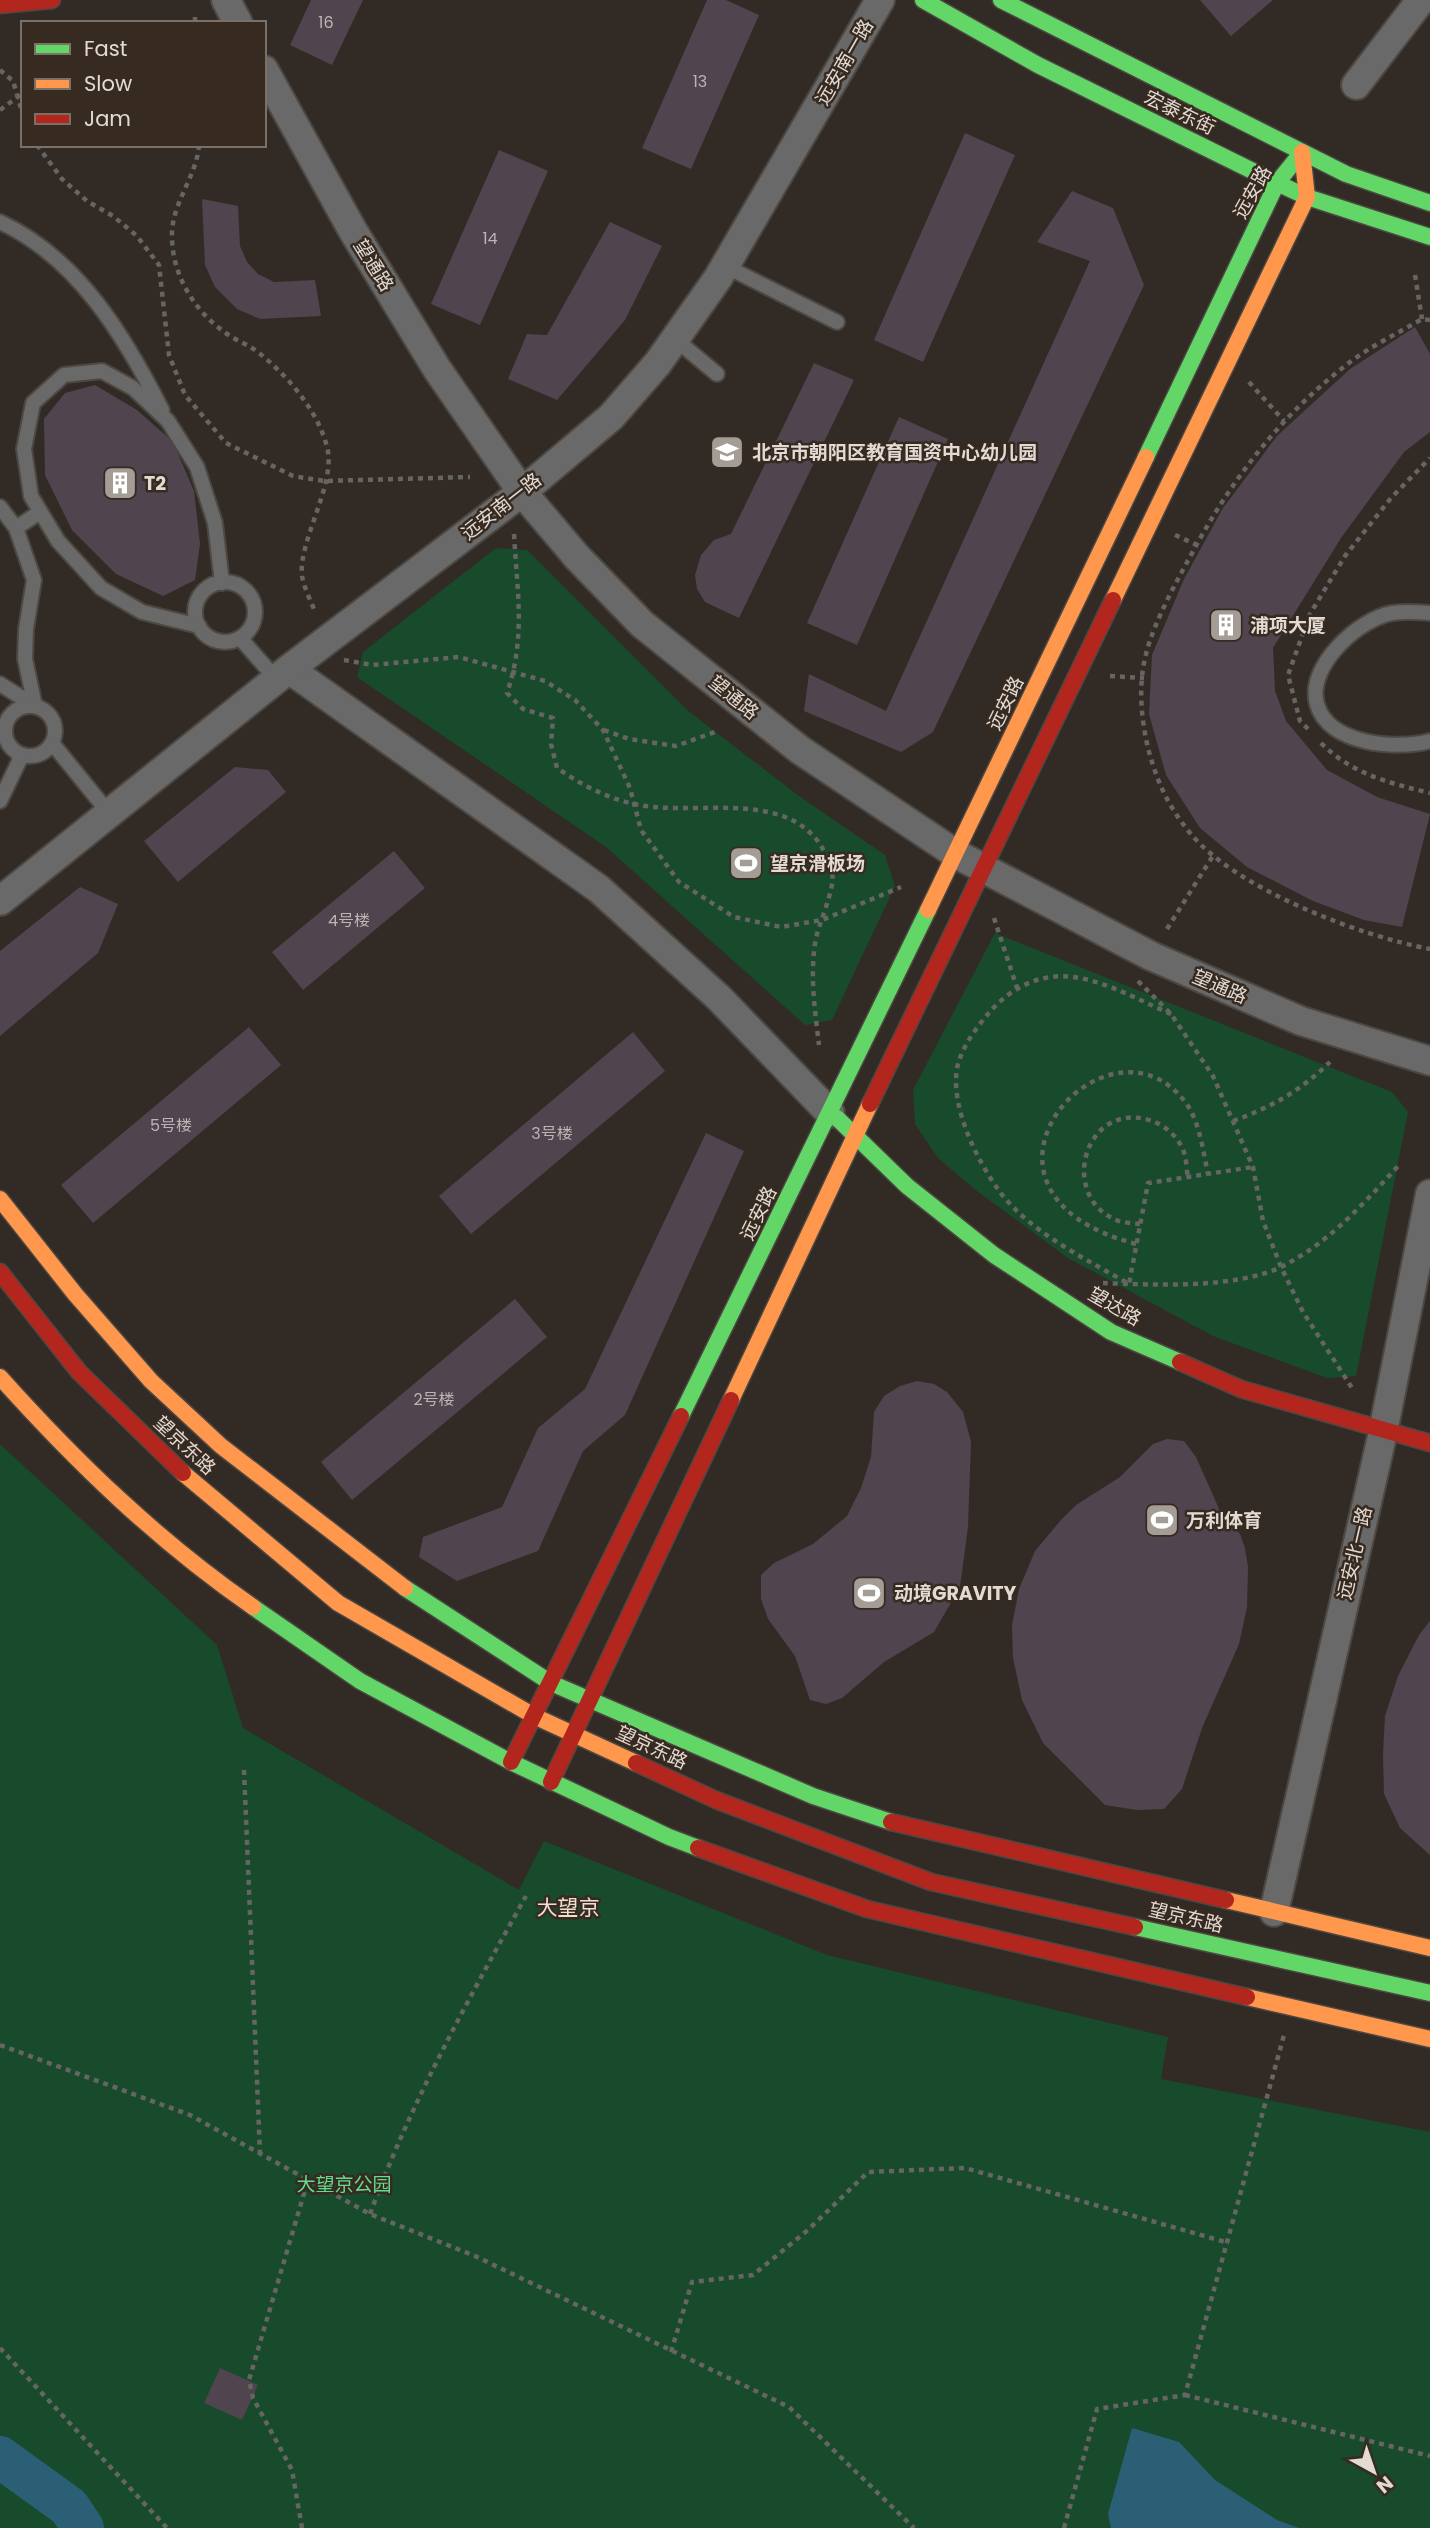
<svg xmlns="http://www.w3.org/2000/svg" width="1430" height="2528" font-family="Poppins,'Noto Sans SC',sans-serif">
  <rect width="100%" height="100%" fill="#322b25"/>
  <g fill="#174b2c">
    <path d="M 496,548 L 527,550 L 687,710 L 799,796 L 885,855 L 895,886 L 832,1020 L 805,1025 L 606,847 L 357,677 L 363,652 Z"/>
    <path d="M 995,933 L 1392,1092 L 1408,1112 L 1356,1376 L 1327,1378 L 1213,1336 L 1068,1258 L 977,1191 L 938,1158 L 915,1124 L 913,1090 Z"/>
    <path d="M 0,1444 L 217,1645 L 243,1728 L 519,1890 L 544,1841 L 827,1955 L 1168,2037 L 1161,2079 L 1430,2132 L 1430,2528 L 0,2528 Z"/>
  </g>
  <path fill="#2b5f76" d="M 1132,2428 L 1179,2442 L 1215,2480 L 1277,2520 L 1299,2528 L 1111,2528 L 1108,2514 Z"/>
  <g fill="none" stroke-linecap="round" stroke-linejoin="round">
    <path stroke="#2b5f76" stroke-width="42" d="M 0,2457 L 69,2507 L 83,2528"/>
  </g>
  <g fill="#50444f">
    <path d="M 311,0 L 363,0 L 332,65 L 290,45 Z"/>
    <path d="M 707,0 L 726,0 L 759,15 L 691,169 L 642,148 Z"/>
    <path d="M 1200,0 L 1273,0 L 1231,36 Z"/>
    <path d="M 965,133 L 1015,155 L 923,362 L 874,340 Z"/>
    <path d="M 499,150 L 548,171 L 480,325 L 431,304 Z"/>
    <path d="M 1072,191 L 1113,208 L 1144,285 L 933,732 L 901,752 L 804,711 L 809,674 L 886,711 L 1090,261 L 1037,242 Z"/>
    <path d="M 202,199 L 238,206 L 240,246 L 247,262 L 258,274 L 274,282 L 315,280 L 321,316 L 260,319 L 237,309 L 215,287 L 205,265 Z"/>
    <path d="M 610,222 L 662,246 L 625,320 L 557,400 L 508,379 L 527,334 L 547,335 Z"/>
    <path d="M 1415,327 L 1430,354 L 1430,432 L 1404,452 L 1341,538 L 1273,648 L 1275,691 L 1286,721 L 1327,770 L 1377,797 L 1430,814 L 1402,927 L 1364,920 L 1313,901 L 1247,867 L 1200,828 L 1166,775 L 1149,714 L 1152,655 L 1184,579 L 1223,508 L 1277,436 L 1350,369 Z"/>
    <path d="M 814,363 L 854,380 L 739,618 L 705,602 L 697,589 L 695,575 L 701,555 L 714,540 L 731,534 Z"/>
    <path d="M 95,385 L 137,410 L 173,442 L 194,491 L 200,544 L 195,580 L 163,596 L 116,574 L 72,530 L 45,475 L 44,419 L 65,393 Z"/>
    <path d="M 899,417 L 948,439 L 857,645 L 807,623 Z"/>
    <path d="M 235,767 L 268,770 L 286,792 L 178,882 L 144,841 Z"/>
    <path d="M 394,851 L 425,888 L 303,990 L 272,952 Z"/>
    <path d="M 80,887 L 118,904 L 98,953 L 0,1036 L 0,951 Z"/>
    <path d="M 249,1027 L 281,1065 L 93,1223 L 61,1185 Z"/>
    <path d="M 633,1032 L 665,1071 L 471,1234 L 439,1196 Z"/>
    <path d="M 706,1133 L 744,1151 L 625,1415 L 583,1451 L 538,1551 L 457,1581 L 419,1557 L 423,1537 L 502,1507 L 538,1428 L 585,1389 Z"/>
    <path d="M 515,1299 L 547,1337 L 352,1500 L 321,1462 Z"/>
    <path d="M 917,1381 L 934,1384 L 947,1392 L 963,1412 L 971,1442 L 968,1527 L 960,1587 L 934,1632 L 884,1662 L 842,1698 L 826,1704 L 810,1700 L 795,1656 L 768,1619 L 761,1599 L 761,1575 L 774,1563 L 813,1544 L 847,1516 L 861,1488 L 871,1457 L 874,1412 L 884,1396 L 900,1386 Z"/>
    <path d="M 1167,1439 L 1184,1441 L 1196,1457 L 1220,1511 L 1240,1534 L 1245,1548 L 1248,1567 L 1247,1607 L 1239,1644 L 1202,1728 L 1182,1789 L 1164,1809 L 1137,1810 L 1105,1805 L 1043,1743 L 1022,1700 L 1013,1658 L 1012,1625 L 1019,1589 L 1035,1551 L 1061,1520 L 1076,1505 L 1120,1477 L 1153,1444 Z"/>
    <path d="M 1430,1621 L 1430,1855 L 1400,1828 L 1384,1794 L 1383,1754 L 1385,1716 L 1398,1676 L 1419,1635 Z"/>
    <path d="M 220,2368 L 258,2385 L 242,2420 L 204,2403 Z"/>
  </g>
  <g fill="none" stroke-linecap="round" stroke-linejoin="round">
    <g stroke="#4d4742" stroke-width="18">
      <g id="lane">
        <path d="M 0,222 C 78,258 125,337 162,410"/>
        <path d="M 725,266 L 837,322"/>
        <path d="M 675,339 L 717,374"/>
        <path d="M 0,507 L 16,528 L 34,580 L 26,629 L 25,659 L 35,706"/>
        <path d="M 16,528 L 40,512"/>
        <circle cx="225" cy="612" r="30"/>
        <path d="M 1430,613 C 1418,612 1404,611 1392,613 C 1359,619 1306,666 1317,704 C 1328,745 1397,750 1430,741"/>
        <path d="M 199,626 L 142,612 L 101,588 L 58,541 L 31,496 L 24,449 L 33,403 L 64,375 L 102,371 L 133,388 L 168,421 L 197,467 L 215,523 L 222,583"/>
        <path d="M 240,638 L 277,680"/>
        <path d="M 0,684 L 35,706"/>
        <circle cx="30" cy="731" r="25"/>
        <path d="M 52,743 L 109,813"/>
        <path d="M 0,801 L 22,755"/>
      </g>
    </g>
    <g stroke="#4d4742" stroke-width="32">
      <g id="street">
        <path d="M 226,0 L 238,23"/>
        <path d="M 264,70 L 353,231 L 437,369 L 522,492 L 577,557 L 642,624 L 800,750 L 956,854 L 1151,956 L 1301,1021 L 1430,1061"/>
        <path d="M 1356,85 L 1421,0"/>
        <path d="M 289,669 L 599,889 L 719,998 L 830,1113"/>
        <path d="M 0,901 L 289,669 L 522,492 L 611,417 L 658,363 L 718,278 L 880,0"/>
        <path d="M 1274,1912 L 1383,1432 L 1430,1194"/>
      </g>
    </g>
    <g stroke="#4d4742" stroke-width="19">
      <g id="fast">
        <path d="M 923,0 L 1038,65 L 1277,183 L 1307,197 L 1430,237"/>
        <path d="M 1001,0 L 1346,174 L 1430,203"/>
        <path d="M 1146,457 L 1277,183 L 1302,152"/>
        <path d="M 837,1118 L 907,1186 L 994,1255 L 1111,1332 L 1180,1362"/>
        <path d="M 681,1416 L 928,910"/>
        <path d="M 405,1588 L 551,1683 L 813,1796 L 891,1822"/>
        <path d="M 253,1607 L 360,1681 L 511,1762 L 669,1837 L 698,1848"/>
        <path d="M 1135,1927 L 1430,1993"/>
      </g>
    </g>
    <g stroke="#4d4742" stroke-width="19">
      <g id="slow">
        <path d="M 1113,600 L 1307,197 L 1302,152"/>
        <path d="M 928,910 L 1146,457"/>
        <path d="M 0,1199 L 75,1294 L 151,1381 L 221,1446 L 405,1588"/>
        <path d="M 0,1377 C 77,1463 158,1541 253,1607"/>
        <path d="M 731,1400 L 870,1104"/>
        <path d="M 183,1473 L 338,1603 L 534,1716 L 636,1763"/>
        <path d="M 1226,1900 L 1430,1948"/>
        <path d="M 1247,1997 L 1430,2039"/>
      </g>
    </g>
    <g stroke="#4d4742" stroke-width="19">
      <g id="jam">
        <path d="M 0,5 L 52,0"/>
        <path d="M 870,1104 L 1113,600"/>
        <path d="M 0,1272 L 79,1372 L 183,1473"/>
        <path d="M 1180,1362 L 1241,1389 L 1430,1443"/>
        <path d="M 511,1762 L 681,1416"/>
        <path d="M 636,1763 L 716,1800 L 931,1882 L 1135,1927"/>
        <path d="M 551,1782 L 731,1400"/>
        <path d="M 891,1822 L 1226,1900"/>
        <path d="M 698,1848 L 867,1909 L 1247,1997"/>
      </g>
    </g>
    <g stroke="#666563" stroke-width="4.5" stroke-dasharray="5 5" stroke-linecap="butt">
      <path d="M 195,17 L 195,23"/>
      <path d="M 0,70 L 13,81 L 23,115"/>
      <path d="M 0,110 L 23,93"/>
      <path d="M 37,145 L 62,179 L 87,201 L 113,216 L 137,236 L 159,265 L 169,355 L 185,395 L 226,443 L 293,476 L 324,481 L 470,477"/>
      <path d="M 199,145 C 197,176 171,204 172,236 C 172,274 193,309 223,331 C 234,340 248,344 259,353 C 288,376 318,411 327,447 C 337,483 298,541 302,576 C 304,588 311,601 315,612"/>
      <path d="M 1415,275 L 1422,319"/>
      <path d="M 1430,320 L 1422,319 C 1397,334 1368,347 1345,366 C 1283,414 1235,475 1197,544 C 1180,575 1154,621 1146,654 C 1138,685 1141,718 1148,748 C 1157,782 1168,806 1190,833 C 1236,889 1360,936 1430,949"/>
      <path d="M 1249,382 L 1284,421"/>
      <path d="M 514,534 C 517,591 526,637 507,693 L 523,709 L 553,718 L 551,744 L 557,768 C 586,788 618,804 654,807 C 717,813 810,788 832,872 C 836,890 817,925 815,944 C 810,978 815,1011 819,1045"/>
      <path d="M 1175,535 L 1197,545"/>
      <path d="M 344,660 L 372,665 L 459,657 L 545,681 L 575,700 L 603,730 L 630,788 L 641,830 L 679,882 L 734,917 L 781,927 L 822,920 L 901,887"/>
      <path d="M 1110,676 L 1144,678"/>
      <path d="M 1308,729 L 1300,721 L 1288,675 L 1310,614 L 1345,556 L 1391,498 L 1430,458"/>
      <path d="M 604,730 L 629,739 L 676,746 L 715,732"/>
      <path d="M 1321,743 C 1352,774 1389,783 1430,793"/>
      <path d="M 994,918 L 1017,988"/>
      <path d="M 1167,929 L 1214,854"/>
      <path d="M 1138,981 L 1171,1014 L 1213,1076 L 1253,1167 L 1263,1221 L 1281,1267 L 1303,1312 L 1352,1388"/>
      <path d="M 1171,1014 C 1133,998 1087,969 1045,978 C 1023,982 1002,997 988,1014 C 976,1028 963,1046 958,1064 C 948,1103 977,1161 1000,1192 C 1031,1233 1086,1259 1129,1284 L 1148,1183 L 1253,1167"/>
      <path d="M 1233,1121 C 1272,1107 1300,1091 1330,1062"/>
      <path d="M 1140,1224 C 1132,1223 1121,1223 1114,1219 C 1078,1203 1075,1154 1102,1129 C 1128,1106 1171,1120 1183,1150 C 1187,1158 1186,1169 1188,1177"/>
      <path d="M 1136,1244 C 935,1191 1108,998 1186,1103 C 1200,1123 1203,1151 1208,1174"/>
      <path d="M 1103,1283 C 1154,1285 1237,1289 1283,1266 C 1330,1242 1364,1203 1399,1165"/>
      <path d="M 244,1770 L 260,2153"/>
      <path d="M 0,2045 L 190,2115 L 370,2214 L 475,2256 L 789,2407 L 914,2528"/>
      <path d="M 370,2214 C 411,2102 468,2000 526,1896"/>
      <path d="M 0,2348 L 167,2528"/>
      <path d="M 671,2352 L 692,2282 L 753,2275 L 808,2230 L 868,2172 L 965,2168 L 1229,2243"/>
      <path d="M 1185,2395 L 1430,2456"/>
      <path d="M 302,2528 L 292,2470 L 253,2398 L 249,2380 L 308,2180"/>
      <path d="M 1064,2528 L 1097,2409 L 1185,2395 L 1284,2035"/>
    </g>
    <use href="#lane" stroke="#686968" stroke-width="14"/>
    <use href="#street" stroke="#686968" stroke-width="28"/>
    <use href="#fast" stroke="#63d668" stroke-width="16"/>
    <use href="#slow" stroke="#ff974d" stroke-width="16"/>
    <use href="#jam" stroke="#b3261e" stroke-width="16"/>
  </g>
  <defs>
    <g id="school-square" transform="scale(1.75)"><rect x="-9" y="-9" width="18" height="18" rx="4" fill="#a49d96" stroke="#372a20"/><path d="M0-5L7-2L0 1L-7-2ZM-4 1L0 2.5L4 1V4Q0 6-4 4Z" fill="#fff"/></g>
    <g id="building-square" transform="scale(1.75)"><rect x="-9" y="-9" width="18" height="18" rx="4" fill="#a49d96" stroke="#372a20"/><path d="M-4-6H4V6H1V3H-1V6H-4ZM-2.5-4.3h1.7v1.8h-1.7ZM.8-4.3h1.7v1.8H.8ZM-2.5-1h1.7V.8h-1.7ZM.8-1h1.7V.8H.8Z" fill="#fff"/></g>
    <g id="stadium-square" transform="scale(1.75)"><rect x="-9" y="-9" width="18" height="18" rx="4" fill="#a49d96" stroke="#372a20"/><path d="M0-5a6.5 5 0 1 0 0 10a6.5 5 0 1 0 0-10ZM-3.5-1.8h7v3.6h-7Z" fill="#fff"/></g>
  </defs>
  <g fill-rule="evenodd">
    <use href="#school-square" x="727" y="452"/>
    <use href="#building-square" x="120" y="483"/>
    <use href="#building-square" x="1226" y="625"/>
    <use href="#stadium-square" x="746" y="863"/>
    <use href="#stadium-square" x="1162" y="1520"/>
    <use href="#stadium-square" x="869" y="1593"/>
  </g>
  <g text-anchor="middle" stroke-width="5" stroke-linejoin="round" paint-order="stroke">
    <g font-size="16" fill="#beb4b2">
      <text x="326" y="28">16</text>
      <text x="700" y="87">13</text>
      <text x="490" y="244">14</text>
      <text x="349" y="926">4号楼</text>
      <text x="171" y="1131">5号楼</text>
      <text x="552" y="1139">3号楼</text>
      <text x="434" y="1405">2号楼</text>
    </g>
    <g font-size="19" fill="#e2dad3" stroke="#372a20">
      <text transform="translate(844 62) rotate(-60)" y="7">远安南一路</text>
      <text transform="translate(1180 112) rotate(26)" y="7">宏泰东街</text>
      <text transform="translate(1252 192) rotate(-61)" y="7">远安路</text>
      <text transform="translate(374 265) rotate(58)" y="7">望通路</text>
      <text transform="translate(501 506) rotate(-38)" y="7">远安南一路</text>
      <text transform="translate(734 697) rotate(39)" y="7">望通路</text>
      <text transform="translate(1005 703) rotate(-64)" y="7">远安路</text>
      <text transform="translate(1220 986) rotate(23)" y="7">望通路</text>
      <text transform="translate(758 1213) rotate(-64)" y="7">远安路</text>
      <text transform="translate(1115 1306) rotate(30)" y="7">望达路</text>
      <text transform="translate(185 1445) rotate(43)" y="7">望京东路</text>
      <text transform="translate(1354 1553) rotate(-77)" y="7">远安北一路</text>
      <text transform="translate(652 1747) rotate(25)" y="7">望京东路</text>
      <text transform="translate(1186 1917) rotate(13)" y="7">望京东路</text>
    </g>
    <g font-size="19" font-weight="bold" fill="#e2dad3" stroke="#372a20" text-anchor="start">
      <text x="752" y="459">北京市朝阳区教育国资中心幼儿园</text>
      <text x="144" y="490">T2</text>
      <text x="1250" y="632">浦项大厦</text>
      <text x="770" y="870">望京滑板场</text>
      <text x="1186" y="1527">万利体育</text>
      <text x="894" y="1600">动境GRAVITY</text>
    </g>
    <g font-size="19" fill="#63db91" stroke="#372a20">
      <text x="344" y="2191">大望京公园</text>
    </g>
    <g font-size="21" fill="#efddd0" stroke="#372a20">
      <text x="568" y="1915">大望京</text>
    </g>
  </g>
  <rect x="21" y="21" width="245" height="126" fill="#372a20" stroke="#7b7068" stroke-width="2"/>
  <rect x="35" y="44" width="35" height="10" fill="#63d668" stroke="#7b7068" stroke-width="2"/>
  <text x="84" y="56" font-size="21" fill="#e2dad3">Fast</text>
  <rect x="35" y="79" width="35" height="10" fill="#ff974d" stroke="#7b7068" stroke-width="2"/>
  <text x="84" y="91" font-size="21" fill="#e2dad3">Slow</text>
  <rect x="35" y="114" width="35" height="10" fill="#b3261e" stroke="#7b7068" stroke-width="2"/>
  <text x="84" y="126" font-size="21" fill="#e2dad3">Jam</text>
  <g transform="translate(1374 2472) rotate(140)" stroke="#372a20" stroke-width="5" paint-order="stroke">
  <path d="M0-5L12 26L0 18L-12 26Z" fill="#e2dad3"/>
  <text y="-10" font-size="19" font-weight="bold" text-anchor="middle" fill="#e2dad3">N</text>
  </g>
</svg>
